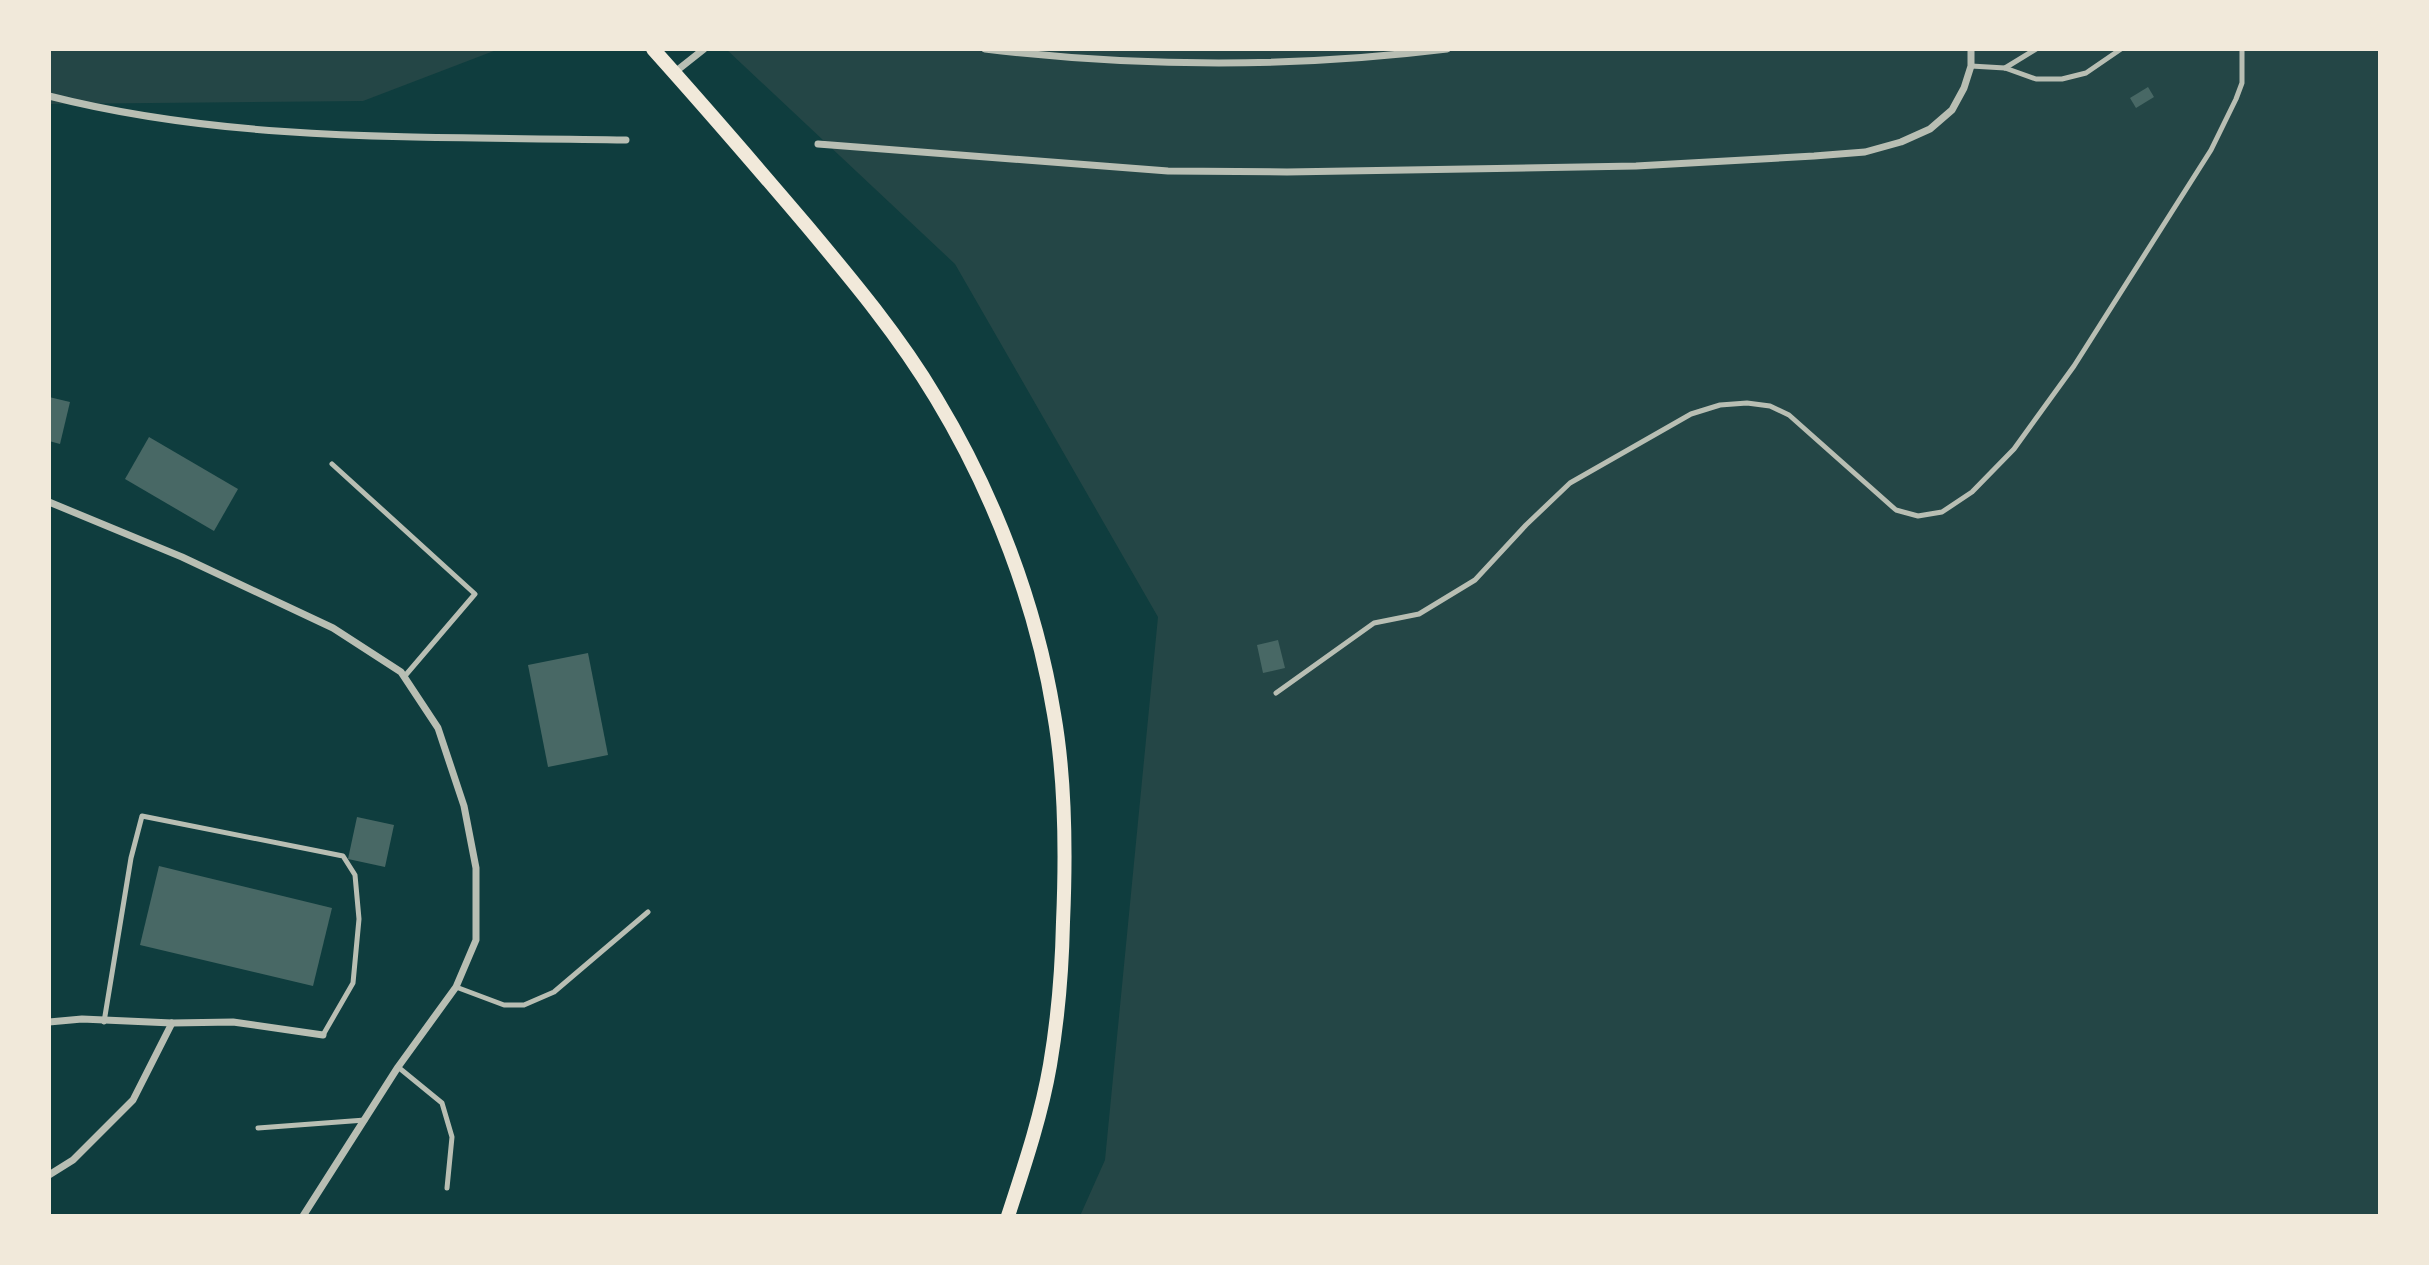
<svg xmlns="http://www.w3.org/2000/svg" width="2429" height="1265" font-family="Jost,sans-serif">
  <rect width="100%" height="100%" fill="#0f3d3e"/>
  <g fill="#244646">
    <path d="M 49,49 L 499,49 L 363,101 L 49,104 Z"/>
    <path d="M 726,49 L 2380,49 L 2380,1216 L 1080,1216 L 1105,1160 L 1158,617 L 955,264 Z"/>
  </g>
  <g fill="#486865">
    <path d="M 2148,87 L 2154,97 L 2136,108 L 2130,98 Z"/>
    <path d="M 49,397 L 70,402 L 60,444 L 49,441 Z"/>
    <path d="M 149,437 L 238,489 L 214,531 L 125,479 Z"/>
    <path d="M 1278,640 L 1285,668 L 1263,673 L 1257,645 Z"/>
    <path d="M 588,653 L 608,755 L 548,767 L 528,665 Z"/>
    <path d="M 357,817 L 394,825 L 385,867 L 348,859 Z"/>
    <path d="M 159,866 L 332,908 L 313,986 L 140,945 Z"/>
  </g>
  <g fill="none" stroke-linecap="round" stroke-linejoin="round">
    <g stroke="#b8beb3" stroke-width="5">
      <path d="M 1971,66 L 2005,68 L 2036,79 L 2062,79 L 2086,73 L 2121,49"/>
      <path d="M 2005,68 L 2036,49"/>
      <path d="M 332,464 L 475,594 L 404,677"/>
      <path d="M 1276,693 L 1374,623 L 1419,614 L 1475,580 L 1526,525 L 1570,483 L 1691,414 L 1720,405 L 1747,403 L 1770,406 L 1789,415 L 1896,510 L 1918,516 L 1942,512 L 1972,492 L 2014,449 L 2074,366 L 2211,150 L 2236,99 L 2242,83 L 2242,49"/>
      <path d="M 456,987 L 504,1005 L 524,1005 L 554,992 L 648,912"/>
      <path d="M 104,1022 L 131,858 L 142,816 L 343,856 L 355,875 L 359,919 L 353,983 L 323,1035"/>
      <path d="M 398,1067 L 442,1103 L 452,1137 L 447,1188"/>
      <path d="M 258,1128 L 365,1120"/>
    </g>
    <g stroke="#b8beb3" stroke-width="7">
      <path d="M 985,49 C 1138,67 1293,68 1447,49"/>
      <path d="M 675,72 L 704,49"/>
      <path d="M 49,96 C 237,144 433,136 626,140"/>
      <path d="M 818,144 L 1168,171 L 1287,172 L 1636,166 L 1814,156 L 1865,152 L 1901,142 L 1930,129 L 1952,110 L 1964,88 L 1971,66 L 1971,49"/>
      <path d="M 49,502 L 182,557 L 333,628 L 401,672 L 438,728 L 464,806 L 476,868 L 476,940 L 456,987 L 398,1067 L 303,1216"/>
      <path d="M 49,1022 L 82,1019 L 172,1023 L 233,1022 L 323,1035"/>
      <path d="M 49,1175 L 73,1160 L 133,1100 L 172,1023"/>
    </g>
    <path stroke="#f1e9da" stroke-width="14" d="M 653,49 C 705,107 756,166 807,226 C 853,281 899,336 936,398 C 994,494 1036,604 1054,714 C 1066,782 1066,854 1063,922 C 1062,970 1058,1018 1050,1065 C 1041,1117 1024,1167 1008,1216"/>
  </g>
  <rect width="2429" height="1265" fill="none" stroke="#f1e9da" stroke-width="102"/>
</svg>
